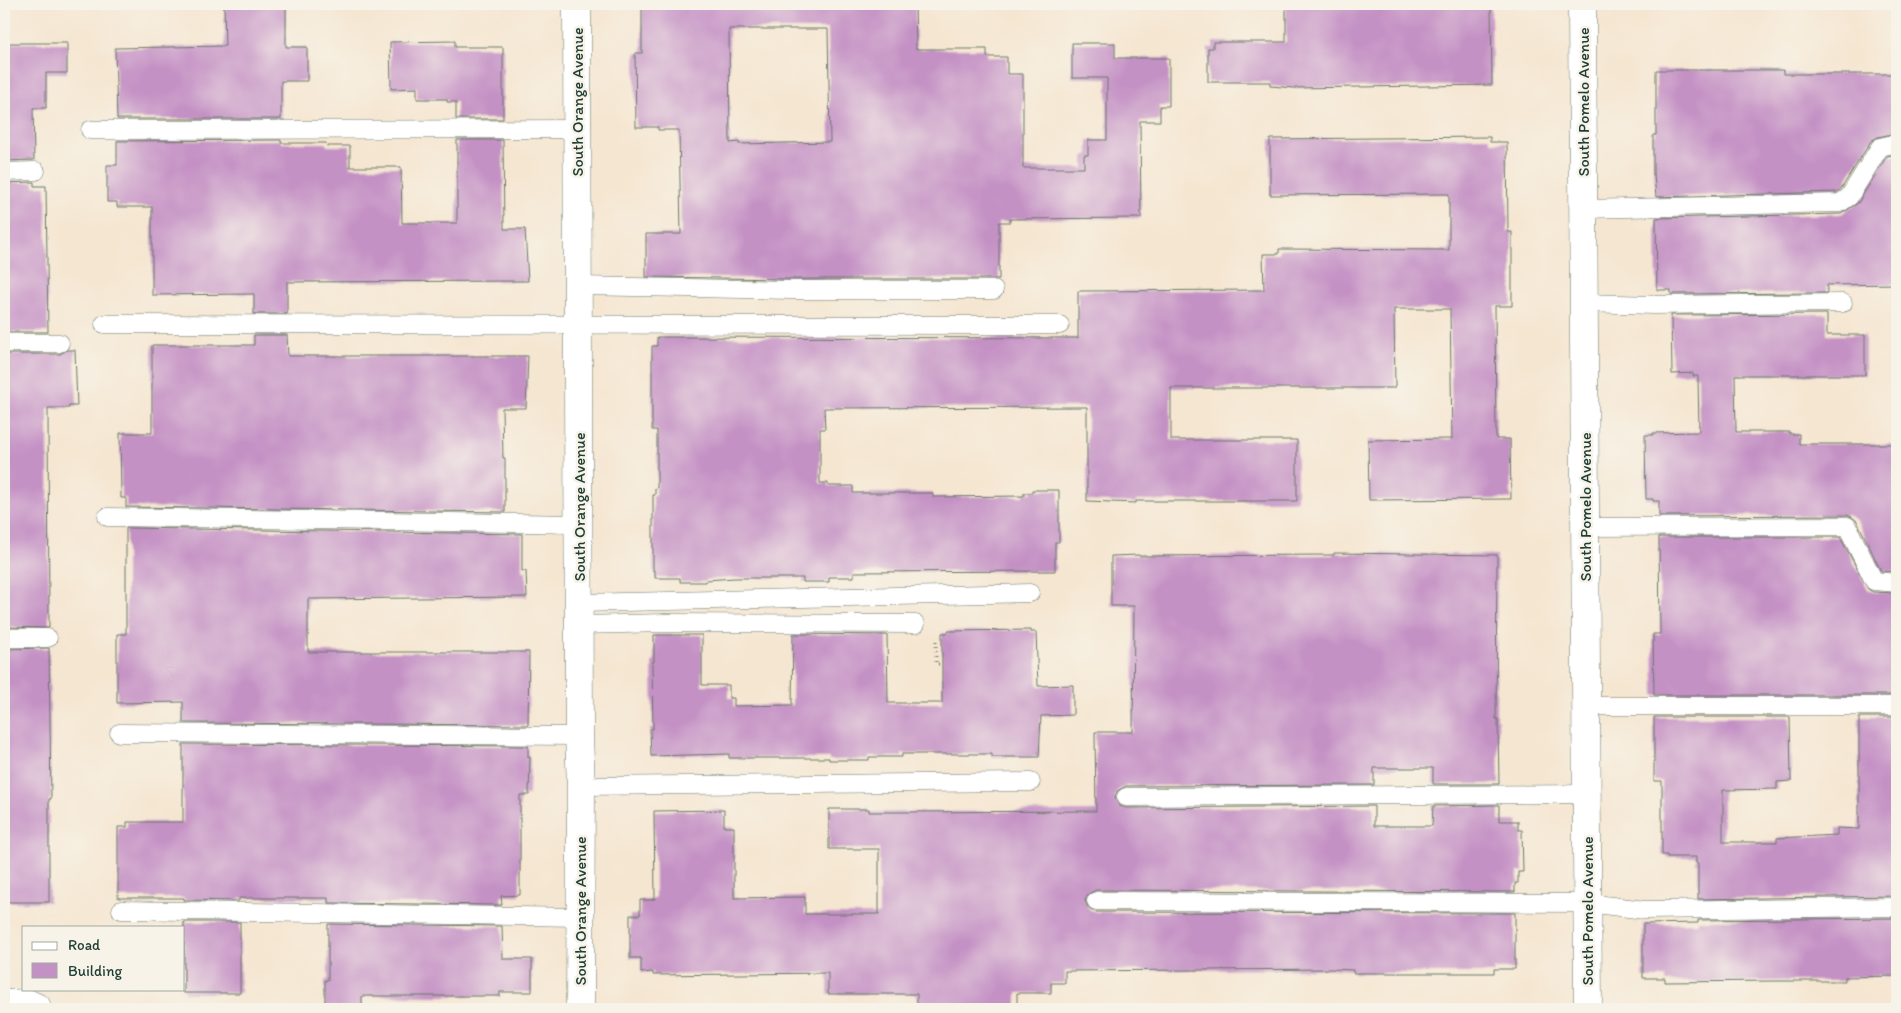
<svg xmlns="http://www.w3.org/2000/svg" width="1901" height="1013" font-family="Itim,sans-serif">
  <rect width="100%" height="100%" fill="#f7f3e8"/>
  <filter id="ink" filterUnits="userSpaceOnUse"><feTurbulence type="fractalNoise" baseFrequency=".02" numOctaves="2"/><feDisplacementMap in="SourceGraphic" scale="10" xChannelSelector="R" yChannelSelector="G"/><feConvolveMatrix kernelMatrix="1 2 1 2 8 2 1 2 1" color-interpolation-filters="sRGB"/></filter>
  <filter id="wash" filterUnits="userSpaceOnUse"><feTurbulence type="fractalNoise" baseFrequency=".0096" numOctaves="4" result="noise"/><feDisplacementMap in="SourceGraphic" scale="20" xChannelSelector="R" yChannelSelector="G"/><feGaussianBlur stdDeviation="1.12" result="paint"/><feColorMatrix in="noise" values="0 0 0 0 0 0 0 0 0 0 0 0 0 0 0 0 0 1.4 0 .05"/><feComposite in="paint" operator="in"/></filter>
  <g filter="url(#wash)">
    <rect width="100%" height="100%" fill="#f5e6d1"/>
    <g id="blocks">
      <g fill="#c491c5" fill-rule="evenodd">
        <path d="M 224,4 L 286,4 L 286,47 L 307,47 L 307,81 L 281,81 L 281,119 L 117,119 L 115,48 L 225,46 Z"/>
        <path d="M 642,4 L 915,4 L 916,49 L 987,49 L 987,57 L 1007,57 L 1007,74 L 1023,74 L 1023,168 L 1084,168 L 1084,155 L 1088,155 L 1088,140 L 1107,140 L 1107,78 L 1072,78 L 1072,43 L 1115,43 L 1115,58 L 1169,58 L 1169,106 L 1160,106 L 1160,121 L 1140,121 L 1141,218 L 1010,219 L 1010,222 L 999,222 L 999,279 L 791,279 L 646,277 L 646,234 L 681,234 L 679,130 L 658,130 L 658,127 L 636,127 L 635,53 L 642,53 ZM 729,29 L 828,29 L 830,142 L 739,144 L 739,142 L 730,143 Z"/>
        <path d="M 1286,4 L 1491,4 L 1492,85 L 1294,88 L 1270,86 L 1270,82 L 1208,82 L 1208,48 L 1213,48 L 1213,42 L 1286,42 Z"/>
        <path d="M 455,41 L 455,47 L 503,47 L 503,119 L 456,119 L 456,102 L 447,102 L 447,99 L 417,99 L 417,88 L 391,89 L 390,42 Z"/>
        <path d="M 4,43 L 67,43 L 67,73 L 46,73 L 46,108 L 33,108 L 34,160 L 4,161 Z"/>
        <path d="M 1656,70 L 1783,70 L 1783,74 L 1897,74 L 1897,133 L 1878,137 L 1871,141 L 1841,189 L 1837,192 L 1656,197 L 1654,175 L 1653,175 L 1653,135 L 1656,135 Z"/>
        <path d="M 1490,137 L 1490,142 L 1507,142 L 1508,232 L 1512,232 L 1512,306 L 1495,306 L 1496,439 L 1510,439 L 1511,499 L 1369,500 L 1368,440 L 1452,439 L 1450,309 L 1394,309 L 1395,388 L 1171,388 L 1171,440 L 1297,440 L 1297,501 L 1136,501 L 1136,503 L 1087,501 L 1087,407 L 824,408 L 825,429 L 820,429 L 820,483 L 828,483 L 828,486 L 853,486 L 853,493 L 933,493 L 933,497 L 1024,496 L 1024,493 L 1032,493 L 1032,490 L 1059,490 L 1059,542 L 1055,542 L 1055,571 L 854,572 L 854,577 L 829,577 L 829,582 L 803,582 L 803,578 L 734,578 L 706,580 L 706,582 L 680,582 L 680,578 L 655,578 L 655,571 L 653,571 L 653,495 L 655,495 L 655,488 L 657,488 L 657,430 L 652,430 L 652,346 L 657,346 L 657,337 L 1078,338 L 1078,291 L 1264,290 L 1263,254 L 1279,254 L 1279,249 L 1449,250 L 1449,194 L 1270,195 L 1270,139 Z"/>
        <path d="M 281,140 L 281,143 L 326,143 L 327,146 L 350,146 L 350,167 L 401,167 L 402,223 L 457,223 L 457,140 L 503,140 L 504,229 L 525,229 L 528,281 L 287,282 L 287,314 L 254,314 L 254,294 L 152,295 L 152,207 L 117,207 L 117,202 L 107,202 L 107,165 L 117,165 L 117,141 Z"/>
        <path d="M 1897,154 L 1897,284 L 1827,285 L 1827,293 L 1671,294 L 1671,290 L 1657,290 L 1656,218 L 1841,214 L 1858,203 L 1887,156 Z"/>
        <path d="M 34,182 L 34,186 L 46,186 L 48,332 L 5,332 L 4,183 Z"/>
        <path d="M 1827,314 L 1827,335 L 1865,335 L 1865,375 L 1735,375 L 1736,432 L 1790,432 L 1790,434 L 1799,434 L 1799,444 L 1897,444 L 1897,572 L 1881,571 L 1857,521 L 1852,517 L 1847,515 L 1659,516 L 1659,501 L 1653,501 L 1653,499 L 1646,499 L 1645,435 L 1653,435 L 1653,433 L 1699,432 L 1698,376 L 1693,376 L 1693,373 L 1672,374 L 1671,315 Z"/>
        <path d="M 254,335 L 287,335 L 288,356 L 528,356 L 526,408 L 502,408 L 503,458 L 505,458 L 505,512 L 126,507 L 126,498 L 121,498 L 120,433 L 152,433 L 152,345 L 254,345 Z"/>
        <path d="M 67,350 L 75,350 L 77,406 L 69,406 L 69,408 L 48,408 L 49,628 L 4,627 L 4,354 L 60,354 Z"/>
        <path d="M 126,528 L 522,534 L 522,571 L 526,571 L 527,597 L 308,599 L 308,652 L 529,652 L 528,725 L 183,723 L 183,702 L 117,703 L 117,634 L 126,634 Z"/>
        <path d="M 1659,537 L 1840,537 L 1868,589 L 1873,592 L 1897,593 L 1897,695 L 1654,695 L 1653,634 L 1660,634 Z"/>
        <path d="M 1334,553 L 1497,555 L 1496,719 L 1498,719 L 1499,784 L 1433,784 L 1433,768 L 1374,768 L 1374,785 L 1126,786 L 1117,791 L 1115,797 L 1117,802 L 1120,806 L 1126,808 L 1374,806 L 1374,826 L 1432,826 L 1433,806 L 1499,805 L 1499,821 L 1518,821 L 1518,830 L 1522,830 L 1523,872 L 1518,872 L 1518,883 L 1515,883 L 1515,892 L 1096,890 L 1087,895 L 1085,900 L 1087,906 L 1090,910 L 1096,912 L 1515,913 L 1515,969 L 1494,969 L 1494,973 L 1353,973 L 1353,970 L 1332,969 L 1065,971 L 1065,983 L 1051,983 L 1051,993 L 1017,993 L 1017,1009 L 917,1009 L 917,994 L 828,994 L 828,973 L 653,975 L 653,972 L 641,973 L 641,958 L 630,958 L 630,915 L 640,915 L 640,900 L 652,900 L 652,899 L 655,899 L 654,811 L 724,810 L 724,827 L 734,827 L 734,898 L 805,897 L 805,914 L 879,914 L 879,849 L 829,849 L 829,809 L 869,809 L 869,812 L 903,812 L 1096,811 L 1095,732 L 1133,732 L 1134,606 L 1111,606 L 1111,556 L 1139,555 L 1139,556 L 1334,555 Z"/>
        <path d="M 1031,630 L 1031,632 L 1036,632 L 1038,686 L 1073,685 L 1073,715 L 1041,716 L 1039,757 L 992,757 L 992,754 L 902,754 L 902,757 L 869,757 L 869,760 L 829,760 L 829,758 L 729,758 L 729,754 L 651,756 L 650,729 L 653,729 L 652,662 L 654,662 L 654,635 L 702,635 L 702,685 L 729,685 L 729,698 L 734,698 L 734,706 L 792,705 L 793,634 L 887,635 L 888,703 L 942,703 L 942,633 L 948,633 L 948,631 Z"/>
        <path d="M 49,648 L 51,799 L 49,799 L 49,902 L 4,902 L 4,649 Z"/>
        <path d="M 1654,717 L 1790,717 L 1791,781 L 1777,782 L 1777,789 L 1723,790 L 1723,842 L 1777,842 L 1777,838 L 1837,835 L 1837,828 L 1859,829 L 1859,717 L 1897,717 L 1897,896 L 1698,899 L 1698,863 L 1696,863 L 1696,857 L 1667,857 L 1667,855 L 1662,855 L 1662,781 L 1654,781 Z"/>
        <path d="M 183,744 L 528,746 L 528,757 L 530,757 L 529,795 L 520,795 L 520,895 L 501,896 L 502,905 L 328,903 L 328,898 L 239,898 L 239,901 L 184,900 L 184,898 L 118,898 L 118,827 L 127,827 L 127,822 L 183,822 Z"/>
        <path d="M 1897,918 L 1897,976 L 1845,977 L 1845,981 L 1774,981 L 1665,982 L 1665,978 L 1643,978 L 1643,924 L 1698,923 L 1698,920 Z"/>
        <rect x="184" y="922" width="56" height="71"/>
        <path d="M 328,924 L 502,926 L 503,959 L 532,959 L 532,992 L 500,992 L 500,996 L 362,996 L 362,1009 L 325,1009 L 325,980 L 328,980 Z"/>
      </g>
    </g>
  </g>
  <g filter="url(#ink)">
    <use href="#blocks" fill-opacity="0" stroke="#6a786b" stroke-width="1"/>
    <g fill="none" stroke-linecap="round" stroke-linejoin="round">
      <g stroke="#6a786b" stroke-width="19">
        <g id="service">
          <path d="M 90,130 L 577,129"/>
          <path d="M 4,172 L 36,171"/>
          <path d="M 1583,209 L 1840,203 L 1849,197 L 1880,147 L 1897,143"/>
          <path d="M 578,286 L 791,290 L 994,290"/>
          <path d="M 1583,303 L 1654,305 L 1843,303"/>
          <path d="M 104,324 L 1060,325"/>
          <path d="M 4,343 L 60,343"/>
          <path d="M 107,517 L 579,524"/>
          <path d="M 1585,527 L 1847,526 L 1874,581 L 1897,583"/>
          <path d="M 579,603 L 1030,593"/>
          <path d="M 579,625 L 665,623 L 916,624"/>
          <path d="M 4,638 L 48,638"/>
          <path d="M 1586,706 L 1897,706"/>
          <path d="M 119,733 L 579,736"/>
          <path d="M 581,786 L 1031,782"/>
          <path d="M 1126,797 L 1586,794"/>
          <path d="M 1096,901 L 1587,903 L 1645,910 L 1897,907"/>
          <path d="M 121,910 L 580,917"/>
          <path d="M 4,999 L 28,998 L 41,1004 L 42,1009"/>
        </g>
      </g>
      <g stroke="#6a786b" stroke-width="29">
        <path id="minor" d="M 1582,4 L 1588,1009"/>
      </g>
      <g stroke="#6a786b" stroke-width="29">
        <path id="tertiary" d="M 577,4 L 579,736 L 581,786 L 580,1009"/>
      </g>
      <path stroke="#6a786b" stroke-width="3" stroke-dasharray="1 4" stroke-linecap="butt" d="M 936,641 L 936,664 L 942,664"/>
      <use href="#service" stroke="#fff" stroke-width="18"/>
      <use href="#minor" stroke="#fff" stroke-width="28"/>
      <use href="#tertiary" stroke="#fff" stroke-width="28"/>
    </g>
  </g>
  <g text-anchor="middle" stroke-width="5" stroke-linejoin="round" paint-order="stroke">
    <g font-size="16" fill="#1f3d34" stroke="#f7f3e8">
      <text transform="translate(577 102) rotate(-90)" y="6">South Orange Avenue</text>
      <text transform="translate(1583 102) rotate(-90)" y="6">South Pomelo Avenue</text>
      <text transform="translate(579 507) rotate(-90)" y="6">South Orange Avenue</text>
      <text transform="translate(1585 507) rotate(-90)" y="6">South Pomelo Avenue</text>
      <text transform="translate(580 911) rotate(-90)" y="6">South Orange Avenue</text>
      <text transform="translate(1587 911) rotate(-90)" y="6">South Pomelo Avenue</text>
    </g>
  </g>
  <rect width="1901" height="1013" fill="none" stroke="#f7f3e8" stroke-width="20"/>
  <rect x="22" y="926" width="162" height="65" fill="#f7f3e8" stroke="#a1aaa0"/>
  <rect x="32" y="942" width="25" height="8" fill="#ffffff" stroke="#a1aaa0"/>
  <text x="68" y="950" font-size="15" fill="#1f3d34">Road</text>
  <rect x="32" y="963" width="25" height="15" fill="#c491c5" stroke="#a1aaa0"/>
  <text x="68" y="976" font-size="15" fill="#1f3d34">Building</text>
</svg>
